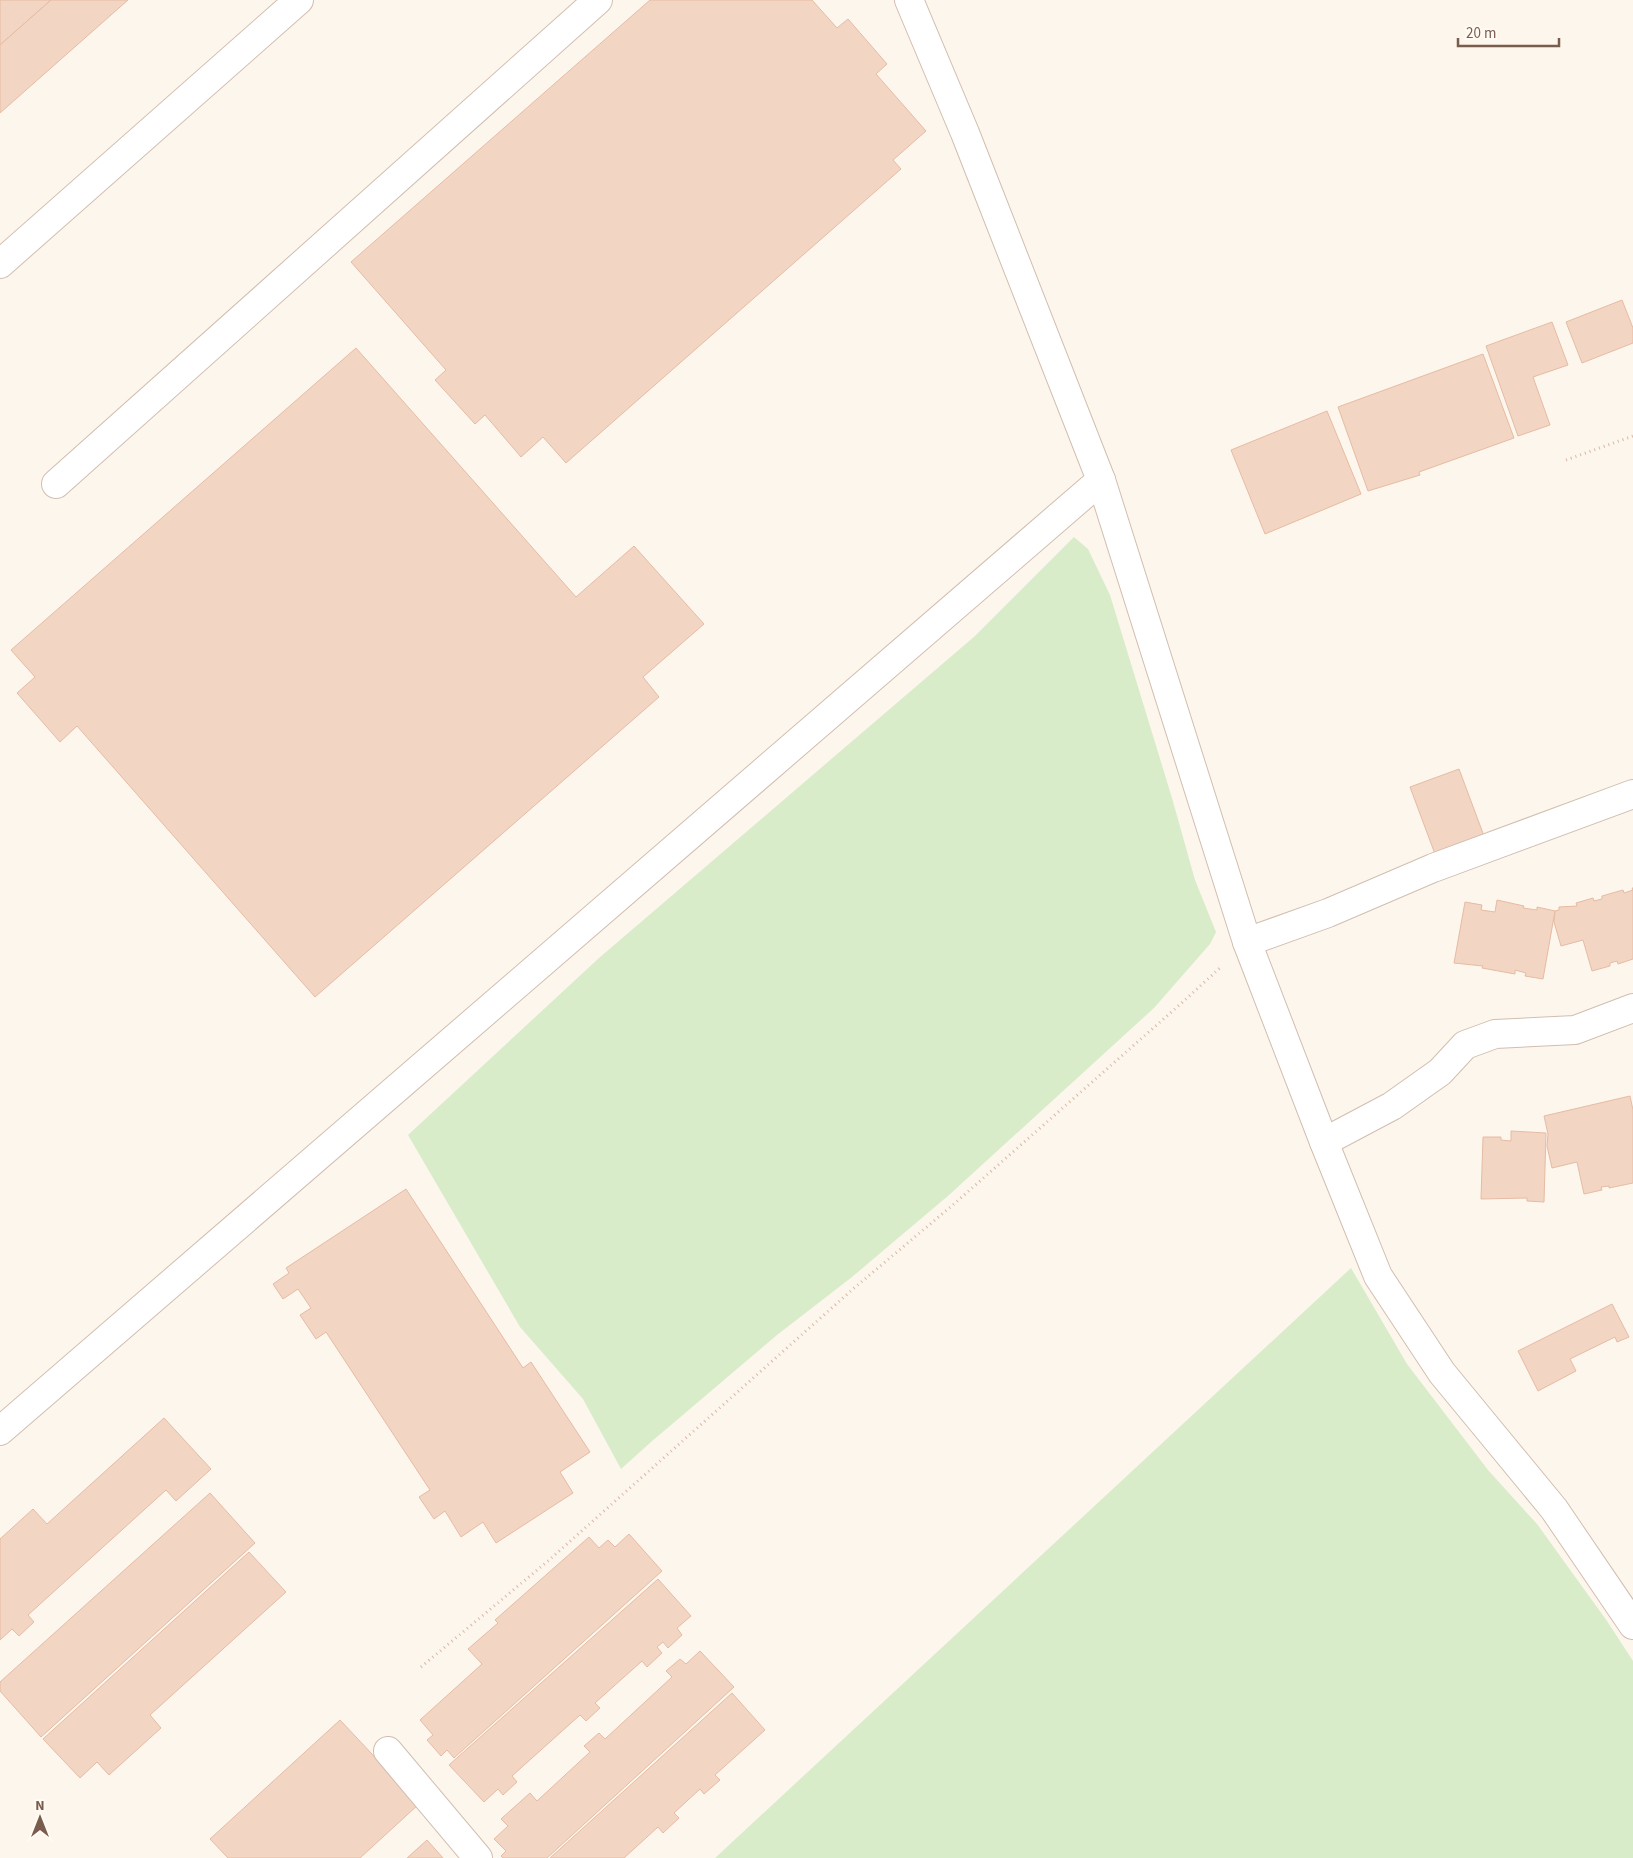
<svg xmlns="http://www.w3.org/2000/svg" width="1633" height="1858" font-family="'Source Sans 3',sans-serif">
  <rect width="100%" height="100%" fill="#fdf6ec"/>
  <g fill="#d8ecc9">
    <path d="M 1074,537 L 1088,549 L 1110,595 L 1172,798 L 1195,880 L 1216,932 L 1210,944 L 1154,1008 L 949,1195 L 852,1277 L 777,1335 L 651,1442 L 621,1469 L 583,1399 L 520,1327 L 408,1135 L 599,958 L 975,636 Z"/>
    <path d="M 1351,1268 L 1407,1364 L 1488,1470 L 1537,1524 L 1607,1621 L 1633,1661 L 1633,1858 L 715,1858 Z"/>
  </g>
  <g fill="#f3d5c3" stroke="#e6bba3">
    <path d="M 0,0 L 51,0 L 0,45 Z"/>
    <path d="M 51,0 L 128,0 L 0,113 L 0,45 Z"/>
    <path d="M 650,0 L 812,0 L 837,28 L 848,19 L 887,64 L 876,74 L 926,131 L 893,160 L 901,169 L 566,463 L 543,437 L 521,457 L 485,415 L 475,424 L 435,380 L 446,370 L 351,262 Z"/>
    <path d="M 1622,300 L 1633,328 L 1633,343 L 1582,363 L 1566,322 Z"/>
    <path d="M 1552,322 L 1568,365 L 1533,377 L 1550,425 L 1518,436 L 1486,346 Z"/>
    <path d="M 356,348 L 576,597 L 634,546 L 704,624 L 643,677 L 659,697 L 315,997 L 77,726 L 60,742 L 17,693 L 35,677 L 11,650 Z"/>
    <path d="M 1483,354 L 1514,438 L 1419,472 L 1420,475 L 1368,491 L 1338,407 Z"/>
    <path d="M 1327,411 L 1361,494 L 1265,534 L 1231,450 Z"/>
    <path d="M 1459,769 L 1484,836 L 1435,854 L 1410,787 Z"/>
    <path d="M 1632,888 L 1633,888 L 1633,959 L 1618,964 L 1617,961 L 1610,963 L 1610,966 L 1592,971 L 1583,940 L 1561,946 L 1554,922 L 1555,911 L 1559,910 L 1559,907 L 1577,906 L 1576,903 L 1593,898 L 1594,901 L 1602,899 L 1602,896 L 1623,890 L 1624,893 L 1633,890 Z"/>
    <path d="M 1497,900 L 1524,906 L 1523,908 L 1537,910 L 1537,907 L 1555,911 L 1543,979 L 1525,976 L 1526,973 L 1515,970 L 1515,974 L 1482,968 L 1483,966 L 1454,963 L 1465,902 L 1482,905 L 1481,910 L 1495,912 Z"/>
    <path d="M 1630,1096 L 1633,1110 L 1633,1183 L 1609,1188 L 1609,1186 L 1601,1187 L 1602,1190 L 1584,1194 L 1577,1162 L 1552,1168 L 1547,1146 L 1548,1134 L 1544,1116 Z"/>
    <path d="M 1511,1131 L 1546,1133 L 1544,1202 L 1527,1201 L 1527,1198 L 1481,1199 L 1483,1137 L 1501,1137 L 1501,1140 L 1511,1141 Z"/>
    <path d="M 406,1189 L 523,1368 L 531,1362 L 590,1452 L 560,1472 L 573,1493 L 496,1543 L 483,1522 L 461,1537 L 445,1511 L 434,1519 L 419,1497 L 430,1490 L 326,1332 L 316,1339 L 300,1315 L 311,1308 L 298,1289 L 283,1299 L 273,1284 L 289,1273 L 286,1268 Z"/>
    <path d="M 1612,1304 L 1629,1337 L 1617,1342 L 1615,1337 L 1570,1359 L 1576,1371 L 1538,1391 L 1518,1351 Z"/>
    <path d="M 164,1418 L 211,1469 L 176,1501 L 166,1490 L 28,1615 L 34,1622 L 19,1636 L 12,1629 L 0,1640 L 0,1539 L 33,1509 L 47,1524 Z"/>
    <path d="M 210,1493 L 255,1543 L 41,1737 L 0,1691 L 0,1682 Z"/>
    <path d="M 629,1534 L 662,1571 L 454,1758 L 447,1750 L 441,1756 L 427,1740 L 433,1735 L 420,1720 L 482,1664 L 468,1649 L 498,1623 L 495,1620 L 589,1537 L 599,1548 L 608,1540 L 615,1547 Z"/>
    <path d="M 249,1552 L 286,1592 L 150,1715 L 161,1728 L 109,1775 L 97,1762 L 80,1778 L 43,1739 Z"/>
    <path d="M 658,1579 L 691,1616 L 677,1628 L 682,1635 L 668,1648 L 663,1642 L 657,1647 L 662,1653 L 647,1667 L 642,1661 L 595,1703 L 600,1708 L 586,1721 L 580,1715 L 512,1776 L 517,1782 L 503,1795 L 498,1789 L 484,1802 L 449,1765 Z"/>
    <path d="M 700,1651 L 734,1687 L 547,1858 L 503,1858 L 501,1856 L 506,1851 L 494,1839 L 508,1826 L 501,1819 L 530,1793 L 537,1801 L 590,1752 L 584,1746 L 599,1733 L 605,1739 L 672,1677 L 666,1671 L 680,1659 L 686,1664 Z"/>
    <path d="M 732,1693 L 765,1730 L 715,1775 L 720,1780 L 704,1794 L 700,1789 L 674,1813 L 679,1818 L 663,1833 L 658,1827 L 624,1858 L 550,1858 Z"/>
    <path d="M 340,1720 L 419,1804 L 360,1858 L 228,1858 L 210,1839 Z"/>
    <path d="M 427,1840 L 443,1858 L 407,1858 Z"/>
  </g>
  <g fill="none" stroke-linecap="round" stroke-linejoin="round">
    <g stroke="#d1beb0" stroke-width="30">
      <g id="minor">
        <path d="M 909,0 L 965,133 L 1101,480 L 1247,942 L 1324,1142 L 1378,1276 L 1442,1373 L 1554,1509 L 1633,1625"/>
        <path d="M 0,264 L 299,0"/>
        <path d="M 56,484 L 598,0"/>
        <path d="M 1247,942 L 1328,913 L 1433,868 L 1633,794"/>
        <path d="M 1324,1142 L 1392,1106 L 1440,1072 L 1465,1045 L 1495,1034 L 1575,1030 L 1633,1008"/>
        <path d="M 0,1431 L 1101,480"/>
        <path d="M 388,1751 L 478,1858"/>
      </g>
    </g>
    <g stroke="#d9b8a5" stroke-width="3" stroke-dasharray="1 4" stroke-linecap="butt">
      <path d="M 1566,460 L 1633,436"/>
      <path d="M 421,1667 L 548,1561 L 853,1289 L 954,1204 L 1185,1000 L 1222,966"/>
    </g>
    <use href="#minor" stroke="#fff" stroke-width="28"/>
  </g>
  <g transform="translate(40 1818)" stroke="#fffaf3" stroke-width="4" paint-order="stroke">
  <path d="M0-4L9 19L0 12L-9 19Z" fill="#7a5c4d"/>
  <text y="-8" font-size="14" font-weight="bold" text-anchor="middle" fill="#7a5c4d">N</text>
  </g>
  <path d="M1458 38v8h101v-8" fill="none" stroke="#7a5c4d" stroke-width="2.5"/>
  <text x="1466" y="38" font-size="15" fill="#7a5c4d" stroke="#fffaf3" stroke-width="4" paint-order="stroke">20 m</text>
</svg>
